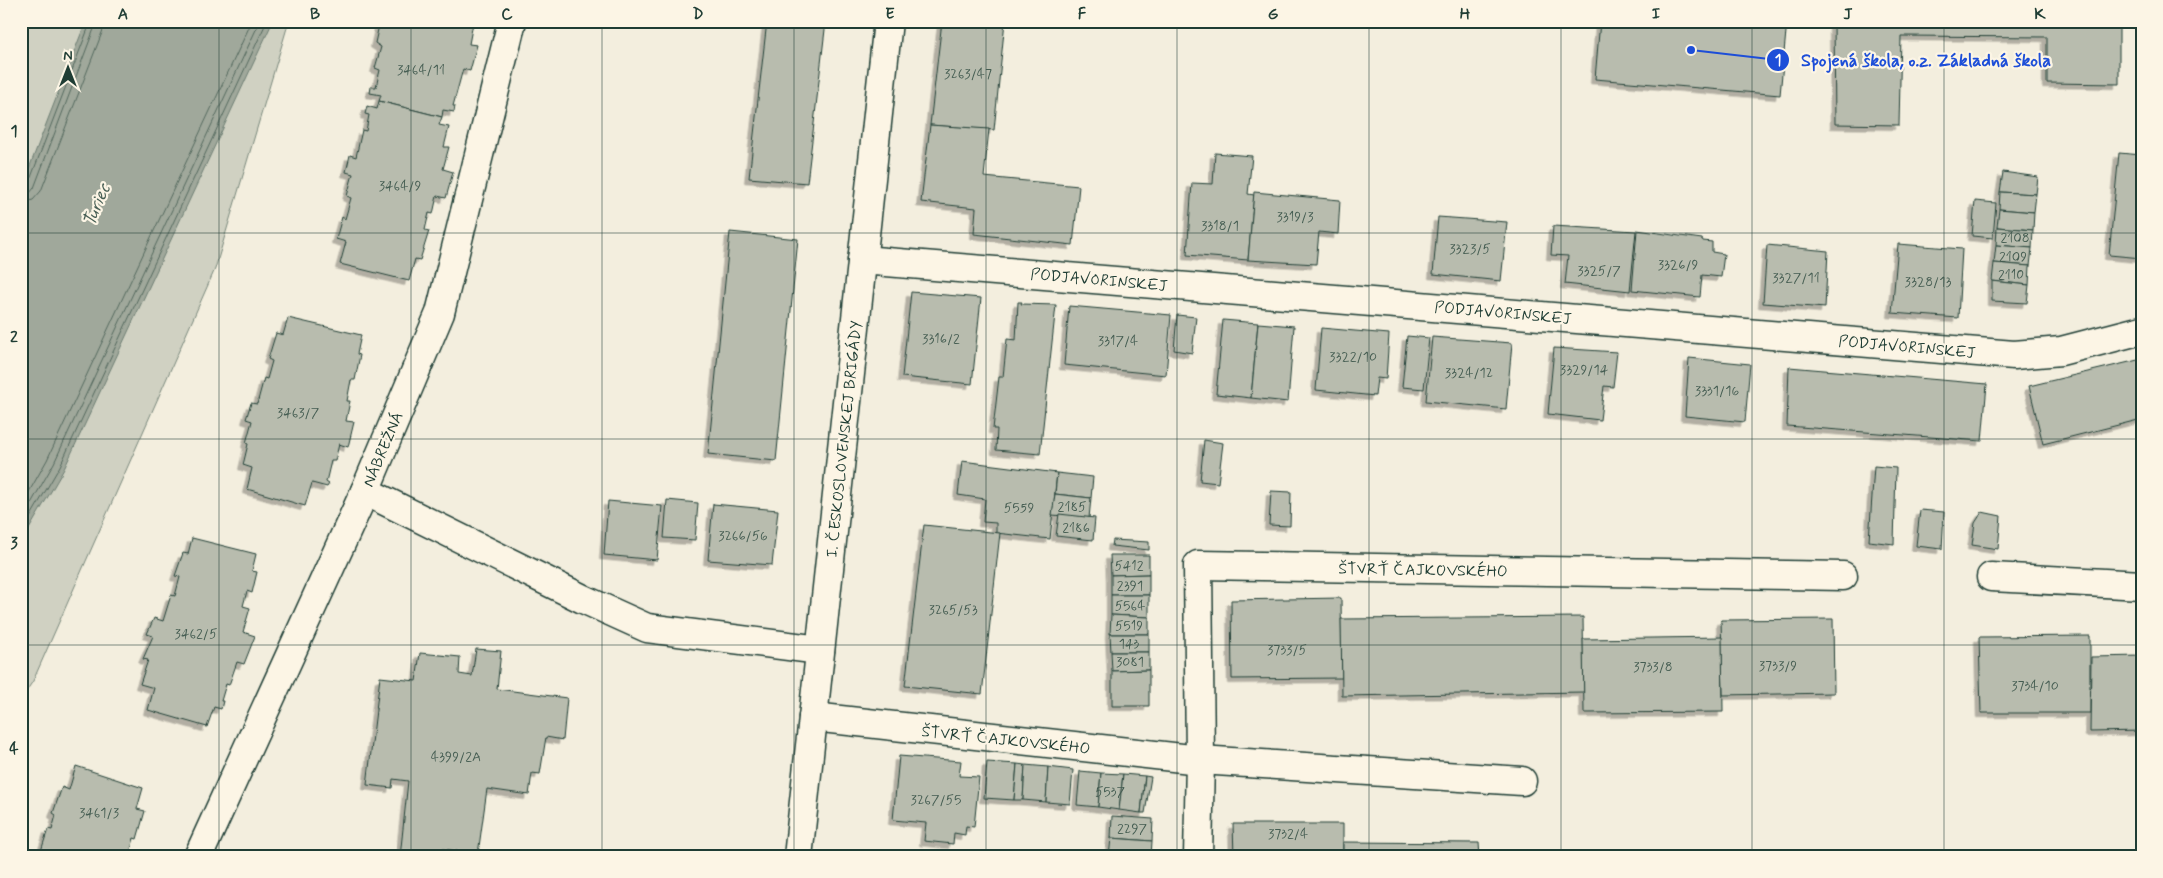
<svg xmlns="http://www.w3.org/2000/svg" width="2163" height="878" font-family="Mynerve,sans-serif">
  <defs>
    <filter id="shadow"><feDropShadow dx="-4.5" dy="4.5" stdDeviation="0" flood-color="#0004"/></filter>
  </defs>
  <rect width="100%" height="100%" fill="#f3eede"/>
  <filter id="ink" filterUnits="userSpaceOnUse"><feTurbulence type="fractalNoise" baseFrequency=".02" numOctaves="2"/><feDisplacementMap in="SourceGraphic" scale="10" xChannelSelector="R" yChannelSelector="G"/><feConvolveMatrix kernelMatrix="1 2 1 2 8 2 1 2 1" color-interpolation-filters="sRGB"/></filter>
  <g filter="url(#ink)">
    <path fill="#d0d1c2" stroke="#78877b" d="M 21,21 L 289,21 L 215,269 L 33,681 L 21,699 Z"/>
    <path fill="#a0a89b" stroke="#6c7d72" d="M 86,21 L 273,21 L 64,469 L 21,543 L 21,189 Z"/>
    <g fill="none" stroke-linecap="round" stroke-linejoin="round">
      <g stroke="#53685d" stroke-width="1">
        <path d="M 21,189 L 28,185 L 91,21"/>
        <path d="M 21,195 L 29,194 L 34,188 L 97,21"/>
        <path d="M 21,203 L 33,200 L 41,191 L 103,30 L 104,21"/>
        <path d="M 21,506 L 47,460 L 252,21"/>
        <path d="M 21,521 L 54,463 L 260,21"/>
        <path d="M 21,533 L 60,466 L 267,21"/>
      </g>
    </g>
    <g fill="#b8bcae" stroke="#1f3d34" filter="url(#shadow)">
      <path d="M 386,21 L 469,21 L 473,23 L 469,44 L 477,45 L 470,71 L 463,69 L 453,106 L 455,106 L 454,112 L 443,110 L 442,117 L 379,101 L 381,95 L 370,93 L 371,87 L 376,87 L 380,70 L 375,68 L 381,47 L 375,43 L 379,25 L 385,26 Z"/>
      <path d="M 767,21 L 826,21 L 807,183 L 749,178 Z"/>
      <path d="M 942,21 L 1005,21 L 994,130 L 930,125 Z"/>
      <path d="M 1600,21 L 1787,21 L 1780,95 L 1595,79 Z"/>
      <path d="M 1834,21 L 2119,21 L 2119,84 L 2047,83 L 2047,37 L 1901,36 L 1899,125 L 1835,124 Z"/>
      <path d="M 379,101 L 442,117 L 439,125 L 449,127 L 444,147 L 449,147 L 443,169 L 453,172 L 446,198 L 437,196 L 433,214 L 429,213 L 425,230 L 429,231 L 420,260 L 415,259 L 409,281 L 340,264 L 346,242 L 336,239 L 342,217 L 345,219 L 351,198 L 347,196 L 353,174 L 346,172 L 350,155 L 356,157 L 362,130 L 366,131 L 369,115 L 365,114 L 367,106 L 377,109 Z"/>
      <path d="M 930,125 L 989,129 L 984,177 L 1079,186 L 1073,245 L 974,234 L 976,208 L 921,202 Z"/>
      <path d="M 1215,153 L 1252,156 L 1248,194 L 1254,195 L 1248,260 L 1187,255 L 1192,183 L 1213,184 Z"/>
      <path d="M 2119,153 L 2142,155 L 2142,258 L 2109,255 Z"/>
      <path d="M 2003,172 L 2038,177 L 2036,194 L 2000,192 Z"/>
      <path d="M 1254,192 L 1340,200 L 1338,234 L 1319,232 L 1316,264 L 1248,260 Z"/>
      <path d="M 2000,192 L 2036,194 L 2034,212 L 1999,209 Z"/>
      <path d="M 1975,201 L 1996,203 L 1993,238 L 1972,236 Z"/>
      <path d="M 1999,209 L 2034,212 L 2033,230 L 1997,227 Z"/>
      <path d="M 1438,217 L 1507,222 L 1501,281 L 1433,274 Z"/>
      <path d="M 1553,226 L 1636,231 L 1630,291 L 1565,284 L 1568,256 L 1551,255 Z"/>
      <path d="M 1997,227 L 2033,230 L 2032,248 L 1996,245 Z"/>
      <path d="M 1637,230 L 1702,239 L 1703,241 L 1712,242 L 1712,252 L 1724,254 L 1721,277 L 1702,275 L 1700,297 L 1632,290 Z"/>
      <path d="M 730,232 L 798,239 L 776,461 L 708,454 Z"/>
      <path d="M 1898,244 L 1962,249 L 1958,318 L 1892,313 Z"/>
      <path d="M 1767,245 L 1828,251 L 1825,308 L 1763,303 Z"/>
      <path d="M 1996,245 L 2032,248 L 2030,266 L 1994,263 Z"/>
      <path d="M 1994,263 L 2030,266 L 2029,285 L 1992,281 Z"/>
      <path d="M 1992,281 L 2029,285 L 2027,303 L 1992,301 Z"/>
      <path d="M 911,292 L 981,298 L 972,384 L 902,377 Z"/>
      <path d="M 1018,302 L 1022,302 L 1021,304 L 1056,305 L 1040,454 L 996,450 L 997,429 L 993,429 L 999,377 L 1003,377 L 1007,339 L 1016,340 Z"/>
      <path d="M 1069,306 L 1171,315 L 1166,375 L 1064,365 Z"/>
      <path d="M 1177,315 L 1196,317 L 1192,353 L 1174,350 Z"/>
      <path d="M 288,318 L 361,335 L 357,354 L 360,355 L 355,380 L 351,380 L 347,401 L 350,401 L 346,421 L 354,422 L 348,447 L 339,444 L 335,461 L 331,461 L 326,482 L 329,484 L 327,487 L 312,483 L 305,506 L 247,489 L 252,468 L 243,465 L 248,444 L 246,443 L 252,421 L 246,419 L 251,403 L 257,404 L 264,378 L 267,379 L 272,361 L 268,359 L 276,333 L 283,335 Z"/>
      <path d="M 1223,320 L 1258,323 L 1251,398 L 1216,394 Z"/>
      <path d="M 1258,323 L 1294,326 L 1288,402 L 1251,398 Z"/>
      <path d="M 1321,328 L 1389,334 L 1386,379 L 1377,378 L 1375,396 L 1316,390 Z"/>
      <path d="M 1407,336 L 1429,338 L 1424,389 L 1402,387 Z"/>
      <path d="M 1432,337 L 1512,343 L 1506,409 L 1426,401 Z"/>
      <path d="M 1554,348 L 1617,352 L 1613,387 L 1604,386 L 1600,420 L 1548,414 Z"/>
      <path d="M 1689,358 L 1750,364 L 1745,422 L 1685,416 Z"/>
      <path d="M 2142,359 L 2142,419 L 2043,444 L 2029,386 Z"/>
      <path d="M 1789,367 L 1987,384 L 1982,441 L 1787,426 Z"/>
      <path d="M 1204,440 L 1223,443 L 1218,483 L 1200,481 Z"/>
      <path d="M 962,461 L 1057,473 L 1050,539 L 996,533 L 996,523 L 983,522 L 985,499 L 958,495 Z"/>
      <path d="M 1874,466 L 1896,468 L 1894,544 L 1869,541 Z"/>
      <path d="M 1057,473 L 1093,477 L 1091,498 L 1055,494 Z"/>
      <path d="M 1271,491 L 1291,492 L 1290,526 L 1269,525 Z"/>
      <path d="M 1055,494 L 1091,498 L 1089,518 L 1052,515 Z"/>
      <path d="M 667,500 L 698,503 L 695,540 L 664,538 Z"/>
      <path d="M 608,501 L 662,506 L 657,560 L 604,555 Z"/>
      <path d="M 713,504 L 778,510 L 772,565 L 708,560 Z"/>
      <path d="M 1920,510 L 1944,512 L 1942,549 L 1916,546 Z"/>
      <path d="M 1982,512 L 2001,516 L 1998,549 L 1972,545 L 1975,523 Z"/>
      <path d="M 1059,514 L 1095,518 L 1093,540 L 1056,536 Z"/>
      <path d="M 924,525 L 1000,533 L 982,694 L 905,686 Z"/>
      <path d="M 192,538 L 256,554 L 252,571 L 257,572 L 252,593 L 247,591 L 243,606 L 250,608 L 243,632 L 255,636 L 244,664 L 237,662 L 229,685 L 226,684 L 221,701 L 223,701 L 221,709 L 214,707 L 207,727 L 148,710 L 154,688 L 140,684 L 148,660 L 143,659 L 153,636 L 147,634 L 154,618 L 163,621 L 171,595 L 175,596 L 180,577 L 175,576 L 183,553 L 188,554 Z"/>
      <path d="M 1113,540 L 1149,542 L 1149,550 L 1112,546 Z"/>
      <path d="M 1110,555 L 1149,555 L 1149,574 L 1111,575 Z"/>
      <path d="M 1149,574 L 1149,595 L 1111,595 L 1111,575 Z"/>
      <path d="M 1111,595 L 1149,595 L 1149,617 L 1111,615 Z"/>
      <path d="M 1341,598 L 1342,678 L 1232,679 L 1231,600 Z"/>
      <path d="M 1111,615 L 1149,617 L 1149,634 L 1110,634 Z"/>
      <path d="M 1583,617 L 1584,692 L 1342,696 L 1341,619 Z"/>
      <path d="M 1833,619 L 1834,693 L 1723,695 L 1721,620 Z"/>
      <path d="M 1110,634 L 1149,634 L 1149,652 L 1111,652 Z"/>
      <path d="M 2090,636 L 2090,713 L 1981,713 L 1979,637 Z"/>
      <path d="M 1722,637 L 1723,712 L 1584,713 L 1583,639 Z"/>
      <path d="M 476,649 L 501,651 L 497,689 L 567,698 L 563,740 L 546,737 L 540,774 L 532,773 L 529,795 L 487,789 L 478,854 L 443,849 L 442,857 L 400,857 L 408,781 L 393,779 L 392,788 L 367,785 L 380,677 L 416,681 L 420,653 L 460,657 L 459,674 L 472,676 Z"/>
      <path d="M 1111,652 L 1149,652 L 1149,670 L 1112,671 Z"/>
      <path d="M 2142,656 L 2142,731 L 2090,732 L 2091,657 Z"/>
      <path d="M 1149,670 L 1149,706 L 1112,706 L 1112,671 Z"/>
      <path d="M 899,756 L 961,761 L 959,776 L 979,777 L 974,827 L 966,826 L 965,835 L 954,833 L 953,844 L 924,841 L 926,823 L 893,820 Z"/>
      <path d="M 987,762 L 1017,764 L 1014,800 L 984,798 Z"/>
      <path d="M 1017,764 L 1025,765 L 1023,800 L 1014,800 Z"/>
      <path d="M 1025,765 L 1048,767 L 1046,802 L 1023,800 Z"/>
      <path d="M 76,766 L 143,788 L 137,809 L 145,811 L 137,839 L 134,838 L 129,856 L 133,857 L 32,857 L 34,853 L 40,854 L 48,829 L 52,830 L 56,815 L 53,813 L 62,787 L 69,790 Z"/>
      <path d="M 1048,767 L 1073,770 L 1070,804 L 1046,802 Z"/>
      <path d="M 1080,771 L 1101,773 L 1098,807 L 1077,805 Z"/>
      <path d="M 1101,773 L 1123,774 L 1119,810 L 1098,807 Z"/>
      <path d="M 1123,774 L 1145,776 L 1141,813 L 1119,810 Z"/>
      <path d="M 1145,776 L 1151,777 L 1145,813 L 1141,813 Z"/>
      <path d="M 1112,816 L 1153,819 L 1152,841 L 1111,838 Z"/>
      <path d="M 1233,824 L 1343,824 L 1343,857 L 1234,857 Z"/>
      <path d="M 1111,838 L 1152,841 L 1151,857 L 1109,857 Z"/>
      <path d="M 1343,842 L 1479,843 L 1480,857 L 1343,857 Z"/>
    </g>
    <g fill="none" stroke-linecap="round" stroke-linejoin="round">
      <g stroke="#1f3d34" stroke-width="31">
        <g id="street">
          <path d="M 862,260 L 2014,355 L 2061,351 L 2142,330"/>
          <path d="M 365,491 L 583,599 L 647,628 L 820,650"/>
          <path d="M 1991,577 L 2142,585"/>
          <path d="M 813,717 L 1200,760 L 1522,781"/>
          <path d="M 198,857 L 365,491 L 440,313 L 512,21"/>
          <path d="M 1198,857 L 1200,760 L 1198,565 L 1843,576"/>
        </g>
      </g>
      <g stroke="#1f3d34" stroke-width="31">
        <path id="secondary" d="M 798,857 L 888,21"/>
      </g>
      <use href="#street" stroke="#fcf5e5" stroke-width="28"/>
      <use href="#secondary" stroke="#fcf5e5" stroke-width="28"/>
    </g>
  </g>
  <path fill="none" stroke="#1f3d34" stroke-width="1" stroke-opacity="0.55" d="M 219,21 L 219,857M 411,21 L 411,857M 602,21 L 602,857M 794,21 L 794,857M 986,21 L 986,857M 1177,21 L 1177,857M 1369,21 L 1369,857M 1561,21 L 1561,857M 1752,21 L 1752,857M 1944,21 L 1944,857M 21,233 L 2142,233M 21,439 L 2142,439M 21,645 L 2142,645"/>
  <g text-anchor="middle" stroke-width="4.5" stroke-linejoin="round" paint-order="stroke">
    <g font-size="14" fill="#455d52">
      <text x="421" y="74">3464/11</text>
      <text x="968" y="78">3263/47</text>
      <text x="400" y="190">3464/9</text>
      <text x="1295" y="221">3319/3</text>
      <text x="1220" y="230">3318/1</text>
      <text x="2015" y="242">2108</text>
      <text x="1470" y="253">3323/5</text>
      <text x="2013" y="261">2109</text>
      <text x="1678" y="269">3326/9</text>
      <text x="1599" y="275">3325/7</text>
      <text x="2011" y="279">2110</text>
      <text x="1796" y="282">3327/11</text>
      <text x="1928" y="286">3328/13</text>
      <text x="941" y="343">3316/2</text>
      <text x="1118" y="345">3317/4</text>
      <text x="1353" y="361">3322/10</text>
      <text x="1584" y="374">3329/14</text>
      <text x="1469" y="377">3324/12</text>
      <text x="1717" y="395">3331/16</text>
      <text x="298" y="417">3463/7</text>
      <text x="1072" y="511">2185</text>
      <text x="1019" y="512">5559</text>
      <text x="1076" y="532">2186</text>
      <text x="743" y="540">3266/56</text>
      <text x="1129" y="570">5412</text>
      <text x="1130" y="590">2391</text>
      <text x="1130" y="610">5564</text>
      <text x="953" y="614">3265/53</text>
      <text x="1129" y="630">5519</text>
      <text x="196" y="638">3462/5</text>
      <text x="1129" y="648">143</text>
      <text x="1287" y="654">3733/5</text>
      <text x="1130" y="666">3081</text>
      <text x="1778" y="670">3733/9</text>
      <text x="1653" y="671">3733/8</text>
      <text x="2035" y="690">3734/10</text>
      <text x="456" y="761">4399/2A</text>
      <text x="1110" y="796">5537</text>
      <text x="936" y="804">3267/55</text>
      <text x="99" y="817">3461/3</text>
      <text x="1132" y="833">2297</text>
      <text x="1288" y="838">3732/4</text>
    </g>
    <g font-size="16" fill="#1f3d34" stroke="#fcf5e5">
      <text transform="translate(1099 279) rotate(5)" y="6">PODJAVORINSKEJ</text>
      <text transform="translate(1503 312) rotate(5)" y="6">PODJAVORINSKEJ</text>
      <text transform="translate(1907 346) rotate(5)" y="6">PODJAVORINSKEJ</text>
      <text transform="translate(843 439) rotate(-84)" y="6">I. ČESKOSLOVENSKEJ BRIGÁDY</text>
      <text transform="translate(382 449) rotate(-67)" y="6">NÁBREŽNÁ</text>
      <text transform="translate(1423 569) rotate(1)" y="6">ŠTVRŤ ČAJKOVSKÉHO</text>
      <text transform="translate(1006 739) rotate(6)" y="6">ŠTVRŤ ČAJKOVSKÉHO</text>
    </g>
    <g font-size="18" font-style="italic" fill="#465d53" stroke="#fcf5e5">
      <text transform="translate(96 205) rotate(-68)" y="6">Turiec</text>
    </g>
  </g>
  <path fill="none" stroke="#1d4ed8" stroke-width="2" d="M1691 50L1778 60"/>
  <g fill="#1d4ed8" stroke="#fcf5e5" stroke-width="2">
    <circle cx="1691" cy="50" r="5"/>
    <circle cx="1778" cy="60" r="12"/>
  </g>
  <g font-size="15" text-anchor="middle" font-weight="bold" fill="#fff">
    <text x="1778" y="65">1</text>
  </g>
  <g font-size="18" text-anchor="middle" font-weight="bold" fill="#1d4ed8" stroke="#fcf5e5" stroke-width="4.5" stroke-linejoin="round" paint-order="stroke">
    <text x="1926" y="66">Spojená škola, o.z. Základná škola</text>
  </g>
  <rect width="2163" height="878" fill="none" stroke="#fcf5e5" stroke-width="55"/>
  <g transform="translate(68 68)" stroke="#fcf5e5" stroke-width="4" paint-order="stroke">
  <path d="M0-4L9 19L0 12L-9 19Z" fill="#1f3d34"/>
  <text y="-8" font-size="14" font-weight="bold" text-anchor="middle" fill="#1f3d34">N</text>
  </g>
  <rect x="28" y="28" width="2108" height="822" fill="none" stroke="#1f3d34" stroke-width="2"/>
  <g font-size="16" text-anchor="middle" font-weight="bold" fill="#1f3d34">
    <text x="123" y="19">A</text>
    <text x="315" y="19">B</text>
    <text x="507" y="19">C</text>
    <text x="698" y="19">D</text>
    <text x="890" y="19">E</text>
    <text x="1082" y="19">F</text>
    <text x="1273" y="19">G</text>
    <text x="1465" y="19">H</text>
    <text x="1656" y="19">I</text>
    <text x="1848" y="19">J</text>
    <text x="2040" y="19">K</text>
    <text x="14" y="136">1</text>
    <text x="14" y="342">2</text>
    <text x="14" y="548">3</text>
    <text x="14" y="753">4</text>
  </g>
</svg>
